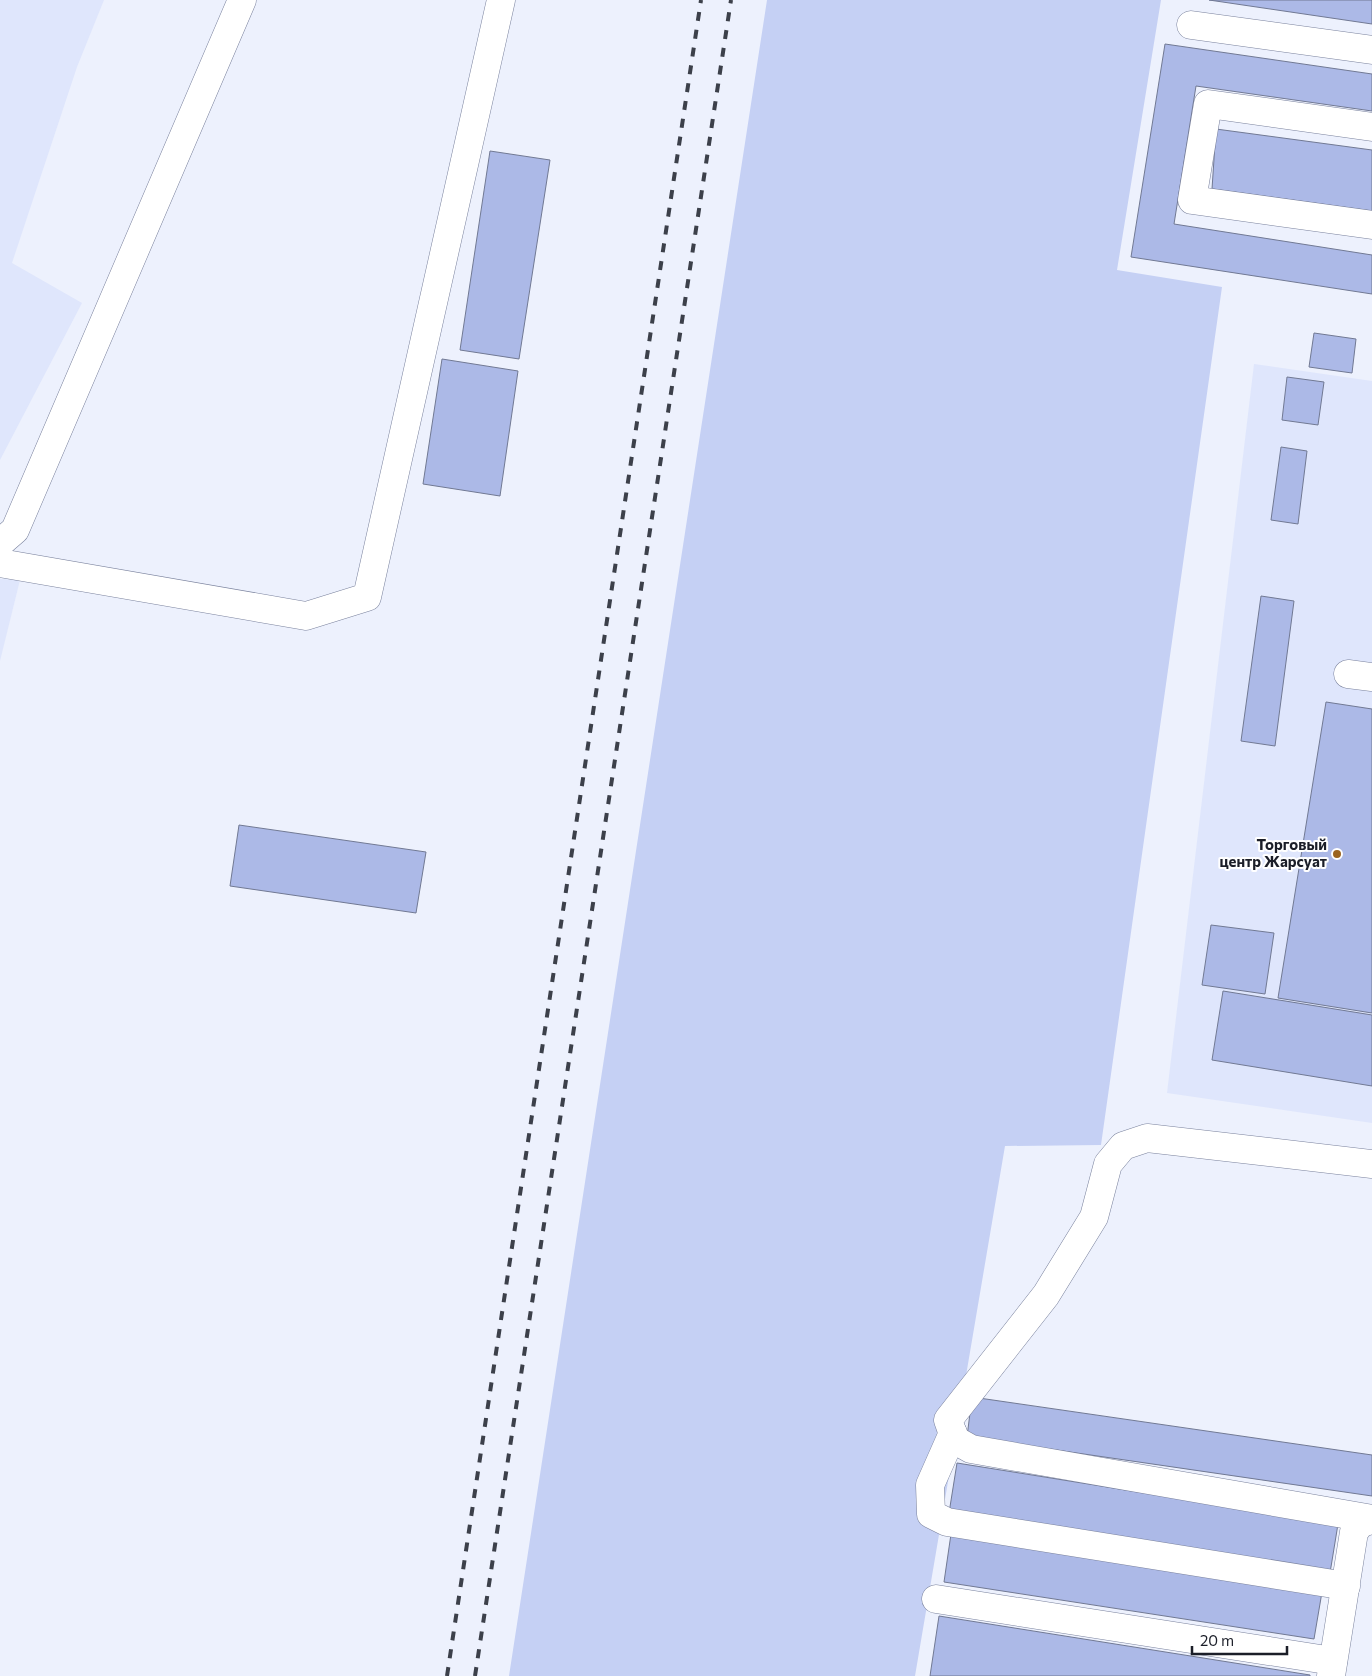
<svg xmlns="http://www.w3.org/2000/svg" width="1372" height="1676" font-family="Commissioner,sans-serif">
  <rect width="100%" height="100%" fill="#edf1fd"/>
  <g fill="#dfe6fc">
    <path d="M 0,0 L 104,0 L 77,67 L 12,263 L 82,303 L 0,460 Z"/>
    <path d="M 1254,364 L 1372,381 L 1372,1123 L 1167,1093 Z"/>
    <path d="M 0,579 L 20,580 L 0,661 Z"/>
  </g>
  <path fill="#c5d0f4" d="M 767,0 L 1161,0 L 1117,270 L 1222,287 L 1101,1145 L 1005,1146 L 915,1676 L 509,1676 Z"/>
  <g fill="#acb9e7" stroke="#717993">
    <path d="M 1209,0 L 1372,0 L 1372,24 Z"/>
    <path d="M 1165,44 L 1372,74 L 1372,111 L 1196,86 L 1174,224 L 1372,255 L 1372,294 L 1131,257 Z"/>
    <path d="M 1216,129 L 1372,150 L 1372,211 L 1212,189 Z"/>
    <path d="M 490,151 L 550,160 L 519,359 L 460,350 Z"/>
    <path d="M 1314,333 L 1356,339 L 1352,373 L 1309,367 Z"/>
    <path d="M 442,359 L 518,371 L 500,496 L 423,484 Z"/>
    <path d="M 1287,377 L 1324,382 L 1318,425 L 1282,420 Z"/>
    <path d="M 1281,447 L 1307,451 L 1298,524 L 1271,520 Z"/>
    <path d="M 1261,596 L 1294,601 L 1275,746 L 1241,741 Z"/>
    <path d="M 1326,702 L 1372,709 L 1372,1013 L 1278,998 Z"/>
    <path d="M 239,825 L 426,852 L 416,913 L 230,886 Z"/>
    <path d="M 1211,925 L 1274,933 L 1265,994 L 1202,985 Z"/>
    <path d="M 1223,991 L 1372,1015 L 1372,1086 L 1212,1060 Z"/>
    <path d="M 972,1397 L 1372,1455 L 1372,1496 L 967,1437 Z"/>
    <path d="M 957,1463 L 1338,1524 L 1330,1573 L 949,1513 Z"/>
    <path d="M 951,1534 L 1322,1592 L 1314,1639 L 944,1582 Z"/>
    <path d="M 939,1616 L 1310,1675 L 1310,1676 L 930,1676 Z"/>
  </g>
  <g fill="none" stroke-linecap="round" stroke-linejoin="round">
    <g stroke="#7a829d" stroke-width="29">
      <g id="minor">
        <path d="M 1191,25 L 1372,50"/>
        <path d="M 1372,127 L 1208,104 L 1192,200 L 1372,225"/>
        <path d="M 0,543 L 15,530 L 242,0"/>
        <path d="M 0,563 L 306,616 L 367,597 L 501,0"/>
        <path d="M 1348,674 L 1372,677"/>
        <path d="M 1372,1164 L 1147,1138 L 1123,1146 L 1108,1164 L 1094,1217 L 1046,1295 L 948,1420 L 955,1440 L 971,1449 L 1372,1519"/>
        <path d="M 953,1433 L 930,1485 L 931,1514 L 947,1522 L 1346,1586"/>
        <path d="M 936,1599 L 1333,1661"/>
        <path d="M 1331,1676 L 1354,1532 L 1361,1523 L 1372,1520"/>
      </g>
    </g>
    <use href="#minor" stroke="#fff" stroke-width="28"/>
    <g stroke="#3c404a" stroke-width="4" stroke-dasharray="9 9" stroke-linecap="butt">
      <path d="M 447,1676 L 701,0"/>
      <path d="M 475,1676 L 731,0"/>
    </g>
  </g>
  <circle fill="#9b641f" stroke="#fff" stroke-width="2" cx="1337" cy="854" r="5"/>
  <g text-anchor="middle" stroke-width="4" stroke-linejoin="round" paint-order="stroke">
    <g font-size="15" font-weight="bold" fill="#1b1e28" stroke="#fff" text-anchor="end">
      <text x="1327" y="850">Торговый<tspan x="1327" dy="17">центр Жарсуат</tspan></text>
    </g>
  </g>
  <path d="M1192 1646v8h95v-8" fill="none" stroke="#1b1e28" stroke-width="2.5"/>
  <text x="1200" y="1646" font-size="15" fill="#1b1e28" stroke="#ffffff" stroke-width="4" paint-order="stroke">20 m</text>
</svg>
